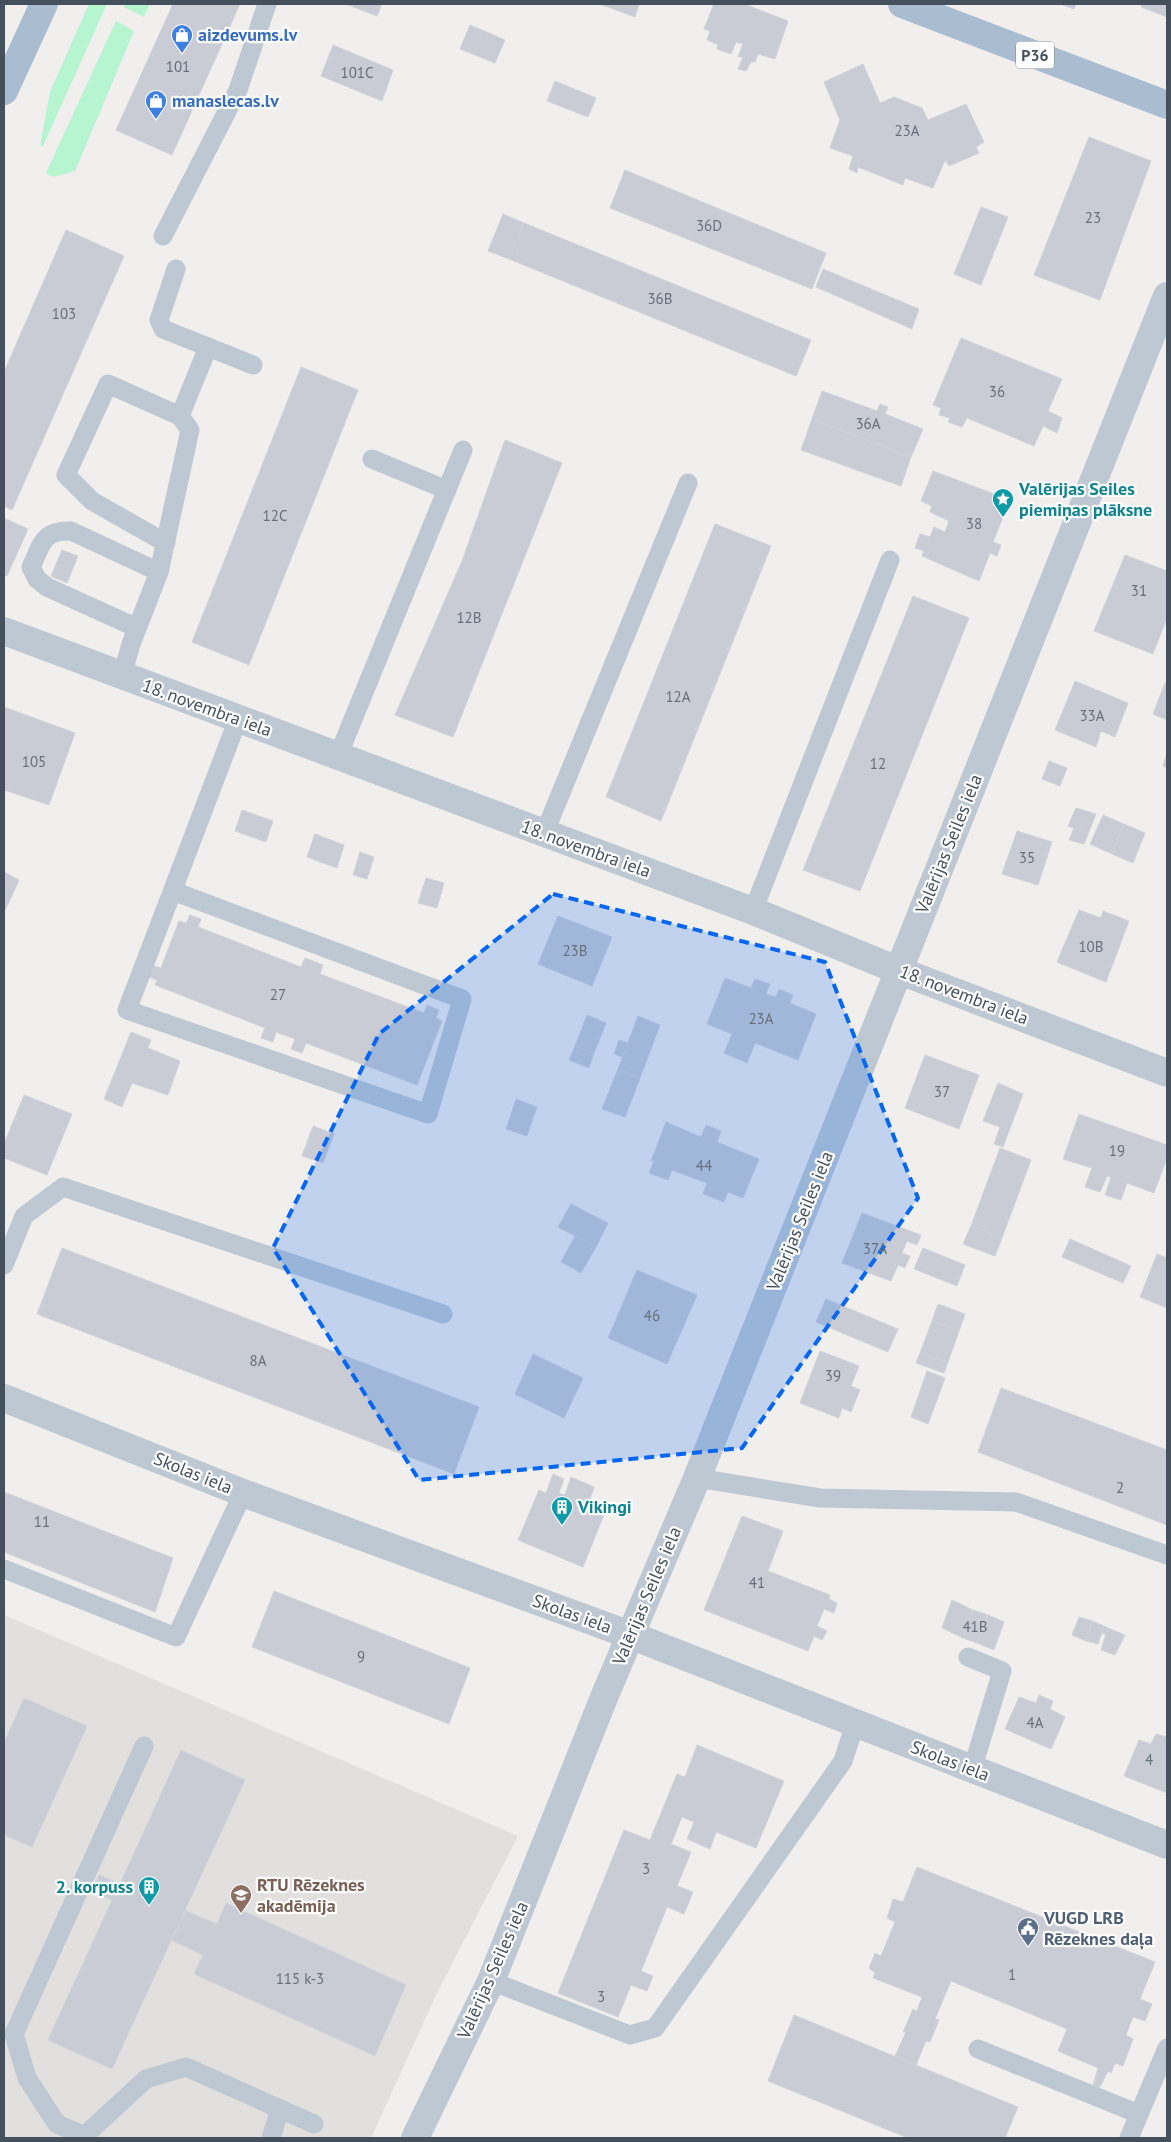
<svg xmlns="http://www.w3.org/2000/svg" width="1171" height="2142" font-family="'PT Sans',sans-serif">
  <rect width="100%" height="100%" fill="#f1eeee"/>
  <path fill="#e2dfdf" d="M 4,1615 L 518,1836 L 437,1993 L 371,2138 L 4,2138 Z"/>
  <g fill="#b7f4d0">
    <path d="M 89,4 L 107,4 L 43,146 L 40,146 L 50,92 Z"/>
    <path d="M 125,4 L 150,4 L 144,17 L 124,7 Z"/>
    <path d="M 116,21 L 134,31 L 75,171 L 53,177 L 46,173 Z"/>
  </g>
  <g fill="#c9ccd4" stroke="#d1d3da">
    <path d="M 173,4 L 240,4 L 172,155 L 116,130 Z"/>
    <path d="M 346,4 L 382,4 L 377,16 Z"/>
    <path d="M 600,4 L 639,4 L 635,17 Z"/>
    <path d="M 714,4 L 744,4 L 788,21 L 775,59 L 758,54 L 755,62 L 751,62 L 746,71 L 738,69 L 743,57 L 738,57 L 743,44 L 736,42 L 731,54 L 717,49 L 718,45 L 707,40 L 710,31 L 704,29 Z"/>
    <path d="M 1060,4 L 1076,4 L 1074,9 Z"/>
    <path d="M 1142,4 L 1167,4 L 1167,17 L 1141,7 Z"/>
    <path d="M 470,25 L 505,40 L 495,63 L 460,49 Z"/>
    <path d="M 333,45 L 393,70 L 382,101 L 321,76 Z"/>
    <path d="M 863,64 L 880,103 L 894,97 L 922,108 L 928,120 L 966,104 L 984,142 L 976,147 L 979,153 L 949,166 L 945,160 L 933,188 L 905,178 L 903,185 L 858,167 L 857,173 L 849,169 L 853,156 L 830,148 L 840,120 L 824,82 Z"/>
    <path d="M 555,81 L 596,98 L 588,117 L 547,101 Z"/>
    <path d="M 1089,137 L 1151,161 L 1100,300 L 1034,275 Z"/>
    <path d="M 625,170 L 826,253 L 812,289 L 610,208 Z"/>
    <path d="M 981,207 L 1008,217 L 981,285 L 954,274 Z"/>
    <path d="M 503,214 L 524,223 L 509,259 L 488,251 Z"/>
    <path d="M 524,223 L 811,340 L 796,376 L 509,259 Z"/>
    <path d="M 66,230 L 124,256 L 12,510 L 4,506 L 4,372 Z"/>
    <path d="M 823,269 L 919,309 L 912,329 L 816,287 Z"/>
    <path d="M 961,338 L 1062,379 L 1048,411 L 1062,418 L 1057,433 L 1043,426 L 1034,446 L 967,418 L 962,427 L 948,422 L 950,418 L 939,415 L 941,408 L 933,405 Z"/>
    <path d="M 301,367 L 358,390 L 249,665 L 192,642 Z"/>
    <path d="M 822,391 L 877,411 L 880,404 L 888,407 L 885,414 L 923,429 L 911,457 L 812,419 Z"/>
    <path d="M 812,419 L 911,457 L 901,486 L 801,450 Z"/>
    <path d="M 505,440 L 562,463 L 453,737 L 395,715 L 462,561 Z"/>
    <path d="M 933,471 L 1010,500 L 993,542 L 1001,545 L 997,556 L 990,553 L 979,581 L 922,556 L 924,551 L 915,548 L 920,534 L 930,537 L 934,527 L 945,532 L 949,521 L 930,512 L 932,506 L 921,501 Z"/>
    <path d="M 4,518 L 28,529 L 7,576 L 4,575 Z"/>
    <path d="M 715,524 L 771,546 L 661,821 L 606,797 Z"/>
    <path d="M 62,550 L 78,556 L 67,583 L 51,576 Z"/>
    <path d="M 1125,555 L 1167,571 L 1167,618 L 1153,654 L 1094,631 Z"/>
    <path d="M 913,596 L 969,618 L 860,891 L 803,870 Z"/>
    <path d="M 1075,681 L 1128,703 L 1115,737 L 1101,731 L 1096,747 L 1055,730 Z"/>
    <path d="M 1165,683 L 1167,684 L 1167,720 L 1153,714 Z"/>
    <path d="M 4,707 L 75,733 L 49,805 L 4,790 Z"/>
    <path d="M 1167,753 L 1167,768 L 1163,766 Z"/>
    <path d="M 1049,761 L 1067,768 L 1060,786 L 1042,779 Z"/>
    <path d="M 1076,808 L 1096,814 L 1088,834 L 1068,826 Z"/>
    <path d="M 242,810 L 273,821 L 266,842 L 235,831 Z"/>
    <path d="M 1103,815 L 1124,824 L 1112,854 L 1090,844 Z"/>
    <path d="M 1124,824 L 1145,833 L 1133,863 L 1112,854 Z"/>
    <path d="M 1074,828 L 1088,834 L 1084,844 L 1069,840 Z"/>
    <path d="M 1017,831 L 1052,842 L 1038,885 L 1002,874 Z"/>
    <path d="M 315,834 L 344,845 L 337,868 L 307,857 Z"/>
    <path d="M 360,852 L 374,857 L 367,879 L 353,875 Z"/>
    <path d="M 4,872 L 19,880 L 4,913 Z"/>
    <path d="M 426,878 L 444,883 L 437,908 L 418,903 Z"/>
    <path d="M 1079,910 L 1101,918 L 1103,911 L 1129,921 L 1106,982 L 1057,962 Z"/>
    <path d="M 190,915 L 201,919 L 198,927 L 301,967 L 305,958 L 323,965 L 320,974 L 424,1013 L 427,1005 L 439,1010 L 436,1018 L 442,1021 L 417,1085 L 306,1043 L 302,1053 L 291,1049 L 295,1039 L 276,1032 L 273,1042 L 261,1038 L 265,1028 L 155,985 L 157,980 L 149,977 L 154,966 L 161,968 L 179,921 L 186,923 Z"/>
    <path d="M 558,916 L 612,937 L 592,986 L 538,964 Z"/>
    <path d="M 725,978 L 751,988 L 755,979 L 770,984 L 766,994 L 776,997 L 779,989 L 793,995 L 790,1003 L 816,1014 L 798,1060 L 755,1043 L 747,1063 L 724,1053 L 732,1034 L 707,1024 Z"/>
    <path d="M 587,1015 L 606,1023 L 594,1053 L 575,1046 Z"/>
    <path d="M 638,1016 L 660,1025 L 640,1078 L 618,1069 Z"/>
    <path d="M 131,1032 L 151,1040 L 148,1048 L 180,1061 L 168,1095 L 132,1083 L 122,1107 L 104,1099 Z"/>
    <path d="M 619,1040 L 628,1043 L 622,1057 L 614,1054 Z"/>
    <path d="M 575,1046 L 594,1053 L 589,1068 L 569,1060 Z"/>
    <path d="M 925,1055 L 979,1075 L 959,1129 L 905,1108 Z"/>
    <path d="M 618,1069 L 640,1078 L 625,1117 L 602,1109 Z"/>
    <path d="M 998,1083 L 1023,1094 L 1003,1147 L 994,1144 L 1000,1127 L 983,1121 Z"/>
    <path d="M 24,1095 L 72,1114 L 47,1175 L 4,1158 L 4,1144 Z"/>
    <path d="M 516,1099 L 537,1107 L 527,1136 L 506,1129 Z"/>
    <path d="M 1079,1114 L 1167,1145 L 1167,1158 L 1154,1193 L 1127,1183 L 1121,1200 L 1105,1195 L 1111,1177 L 1107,1176 L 1100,1192 L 1085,1187 L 1092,1168 L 1063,1159 Z"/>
    <path d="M 666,1122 L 701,1137 L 706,1125 L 721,1131 L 717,1142 L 759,1159 L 743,1198 L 728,1192 L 724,1202 L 703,1194 L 707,1183 L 672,1170 L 668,1180 L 649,1173 L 654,1161 L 651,1161 Z"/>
    <path d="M 313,1126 L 334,1134 L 323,1163 L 302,1156 Z"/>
    <path d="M 1000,1148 L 1031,1160 L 1002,1238 L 971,1226 Z"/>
    <path d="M 571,1204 L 608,1223 L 596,1247 L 558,1227 Z"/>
    <path d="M 862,1213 L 921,1235 L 917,1245 L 907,1241 L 902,1253 L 910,1256 L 905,1268 L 898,1265 L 891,1281 L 842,1263 Z"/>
    <path d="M 971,1226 L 1002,1238 L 995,1256 L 963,1244 Z"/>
    <path d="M 575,1236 L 596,1247 L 581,1273 L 561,1262 Z"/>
    <path d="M 1070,1239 L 1131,1266 L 1123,1283 L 1062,1257 Z"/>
    <path d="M 62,1248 L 479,1407 L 454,1474 L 37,1314 Z"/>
    <path d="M 923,1248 L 965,1265 L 957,1286 L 914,1269 Z"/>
    <path d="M 1157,1254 L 1167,1258 L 1167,1308 L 1140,1297 Z"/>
    <path d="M 637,1270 L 697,1295 L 667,1364 L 608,1338 Z"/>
    <path d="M 826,1299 L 898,1329 L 888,1352 L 816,1322 Z"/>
    <path d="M 938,1304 L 965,1314 L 959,1331 L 932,1321 Z"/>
    <path d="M 932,1321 L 959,1331 L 948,1362 L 920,1353 Z"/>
    <path d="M 820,1351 L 859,1366 L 851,1386 L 860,1390 L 851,1412 L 842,1408 L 839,1418 L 800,1403 Z"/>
    <path d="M 920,1353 L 948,1362 L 944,1373 L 916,1363 Z"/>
    <path d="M 533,1354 L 583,1378 L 564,1418 L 515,1394 Z"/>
    <path d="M 927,1371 L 945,1378 L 928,1424 L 911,1417 Z"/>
    <path d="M 1001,1388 L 1167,1450 L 1167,1525 L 978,1452 Z"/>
    <path d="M 553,1474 L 564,1479 L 559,1493 L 565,1495 L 571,1477 L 594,1487 L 588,1505 L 605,1512 L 583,1567 L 518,1540 L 539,1490 L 546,1493 Z"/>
    <path d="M 4,1492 L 173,1558 L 155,1612 L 4,1552 Z"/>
    <path d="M 742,1516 L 783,1531 L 768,1571 L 830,1595 L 829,1599 L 837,1603 L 834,1613 L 824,1609 L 817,1626 L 827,1631 L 822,1640 L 814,1636 L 808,1651 L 704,1610 Z"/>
    <path d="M 274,1591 L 470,1668 L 449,1724 L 252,1647 Z"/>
    <path d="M 952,1600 L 973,1610 L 963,1638 L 942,1628 Z"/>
    <path d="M 973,1610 L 988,1615 L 977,1643 L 963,1638 Z"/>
    <path d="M 988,1615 L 1004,1622 L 994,1650 L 977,1643 Z"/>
    <path d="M 1079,1617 L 1092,1621 L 1086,1641 L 1072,1635 Z"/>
    <path d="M 1092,1621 L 1104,1626 L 1098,1644 L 1086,1641 Z"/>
    <path d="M 1104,1626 L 1108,1628 L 1106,1635 L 1102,1633 Z"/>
    <path d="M 1108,1628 L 1125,1635 L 1115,1655 L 1101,1650 Z"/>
    <path d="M 1039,1695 L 1053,1701 L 1050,1709 L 1065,1717 L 1051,1749 L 1005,1729 L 1019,1697 L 1036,1703 Z"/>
    <path d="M 24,1698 L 87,1726 L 32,1847 L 4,1835 L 4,1743 Z"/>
    <path d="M 1156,1734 L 1167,1737 L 1167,1793 L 1124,1776 L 1139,1740 L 1151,1744 Z"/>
    <path d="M 697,1745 L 784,1781 L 756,1848 L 716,1832 L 710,1849 L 687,1839 L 694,1822 L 682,1817 L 671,1844 L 691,1852 L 677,1886 L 693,1892 L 684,1914 L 667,1907 L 641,1971 L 653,1976 L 647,1991 L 631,1985 L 618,2017 L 558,1993 L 624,1830 L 650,1840 L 677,1774 L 685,1777 Z"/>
    <path d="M 181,1750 L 245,1780 L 112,2069 L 48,2040 L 112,1900 L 92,1892 L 99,1875 L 120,1884 Z"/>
    <path d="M 917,1867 L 1155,1962 L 1140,1999 L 1152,2004 L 1145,2021 L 1133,2017 L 1126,2035 L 1133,2039 L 1123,2066 L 1115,2063 L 1111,2073 L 1108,2071 L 1100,2087 L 1093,2085 L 1098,2068 L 1058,2051 L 1067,2029 L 951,1981 L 935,2019 L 939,2020 L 930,2042 L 926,2041 L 916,2065 L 895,2056 L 906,2032 L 903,2032 L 913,2009 L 917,2011 L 922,1997 L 873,1978 L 875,1973 L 869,1968 L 875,1953 L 881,1956 L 895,1922 L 887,1918 L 893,1899 L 903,1902 Z"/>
    <path d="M 226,1903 L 406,1985 L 375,2056 L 194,1974 L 203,1955 L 171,1940 L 186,1911 L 217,1924 Z"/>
    <path d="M 794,2015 L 1018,2107 L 1005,2138 L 908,2138 L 768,2081 Z"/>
  </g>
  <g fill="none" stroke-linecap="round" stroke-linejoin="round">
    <g stroke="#bdc8d2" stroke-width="19">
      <path d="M 163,236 L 238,90 L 267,4"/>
      <path d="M 176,269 L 159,320 L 163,329 L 253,365"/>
      <path d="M 372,459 L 447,490"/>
      <path d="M 166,543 L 92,501 L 66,475 L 108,384 L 180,416"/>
      <path d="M 137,628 L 47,587 L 37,579 L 31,567 C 42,544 42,530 71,531 L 159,572"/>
      <path d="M 122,676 L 131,644 L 159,572 L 190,430 L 180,416 L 208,347"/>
      <path d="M 338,756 L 463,450"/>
      <path d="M 544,834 L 688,483"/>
      <path d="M 173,891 L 462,999 L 428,1114 L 127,1010 L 238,719"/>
      <path d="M 753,911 L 890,560"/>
      <path d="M 4,1265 L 24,1216 L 63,1187 L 443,1314"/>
      <path d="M 697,1478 L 820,1498 L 1016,1502 L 1167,1555"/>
      <path d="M 4,1569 L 176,1637 L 243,1493"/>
      <path d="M 968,1657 L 1002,1671 L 972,1770"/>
      <path d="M 491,1981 L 630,2035 L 655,2028 L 843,1761 L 855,1724"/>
      <path d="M 978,2049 L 1139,2114"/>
      <path d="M 83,2135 L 57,2124 L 27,2078 L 14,2034 L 144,1746"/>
      <path d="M 82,2138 L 146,2079 L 186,2067 L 314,2124"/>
      <path d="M 271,2138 L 280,2109"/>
      <path d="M 1129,2138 L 1167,2048"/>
    </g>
    <g stroke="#bdc8d2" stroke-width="28">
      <path d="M 4,631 L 753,911 L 900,971 L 1167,1073"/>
      <path d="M 4,1398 L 243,1493 L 630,1635 L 1167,1845"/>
      <path d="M 415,2138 L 491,1981 L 605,1695 L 697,1478 L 1167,296"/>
    </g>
    <g stroke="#aabcd0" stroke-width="28">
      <path d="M 902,4 L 1167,105"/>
      <path d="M 4,91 L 44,4"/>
    </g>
  </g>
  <path fill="#0566f3" fill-opacity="0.2" stroke="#0566f3" stroke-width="4" stroke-dasharray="10 6" stroke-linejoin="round" d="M 553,894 L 825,962 L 918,1198 L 742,1448 L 419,1480 L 273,1248 L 379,1034 Z"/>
  <defs>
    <g id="shop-pin" transform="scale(1.125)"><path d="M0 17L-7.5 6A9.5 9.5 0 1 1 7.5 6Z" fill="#3f7fe0" stroke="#fff"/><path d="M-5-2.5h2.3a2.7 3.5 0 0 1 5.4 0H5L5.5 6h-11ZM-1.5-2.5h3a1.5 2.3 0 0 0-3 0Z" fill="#fff"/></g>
    <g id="sight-pin" transform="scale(1.125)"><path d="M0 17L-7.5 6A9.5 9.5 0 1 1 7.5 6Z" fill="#0f9aa8" stroke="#fff"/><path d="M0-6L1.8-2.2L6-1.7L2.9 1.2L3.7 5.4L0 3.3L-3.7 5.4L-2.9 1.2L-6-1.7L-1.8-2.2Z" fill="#fff"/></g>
    <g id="building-pin" transform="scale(1.125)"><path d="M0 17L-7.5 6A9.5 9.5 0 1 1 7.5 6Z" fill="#0f9aa8" stroke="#fff"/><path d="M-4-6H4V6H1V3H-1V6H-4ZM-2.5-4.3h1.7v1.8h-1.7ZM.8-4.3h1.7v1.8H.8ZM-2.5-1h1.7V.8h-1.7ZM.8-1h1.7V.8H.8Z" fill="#fff"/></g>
    <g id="university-pin" transform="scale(1.125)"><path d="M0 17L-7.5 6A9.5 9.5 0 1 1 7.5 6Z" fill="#8d6e63" stroke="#fff"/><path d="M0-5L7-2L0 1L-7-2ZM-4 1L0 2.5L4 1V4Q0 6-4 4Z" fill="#fff"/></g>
    <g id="civic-pin" transform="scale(1.125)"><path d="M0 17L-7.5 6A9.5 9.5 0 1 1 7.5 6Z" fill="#5c6f8a" stroke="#fff"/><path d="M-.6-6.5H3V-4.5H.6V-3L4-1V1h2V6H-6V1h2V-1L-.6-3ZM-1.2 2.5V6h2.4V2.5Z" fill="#fff"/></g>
  </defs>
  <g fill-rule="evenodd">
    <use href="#shop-pin" x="182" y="35"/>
    <use href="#shop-pin" x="156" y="101"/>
    <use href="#sight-pin" x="1003" y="499"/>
    <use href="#building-pin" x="562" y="1507"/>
    <use href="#building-pin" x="149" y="1887"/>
    <use href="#university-pin" x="241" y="1895"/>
    <use href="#civic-pin" x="1028" y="1928"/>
  </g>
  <g text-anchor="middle" stroke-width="4.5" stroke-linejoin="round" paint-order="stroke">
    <g font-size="15" fill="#65707b">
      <text x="178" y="72">101</text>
      <text x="357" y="78">101C</text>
      <text x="907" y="136">23A</text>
      <text x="1093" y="223">23</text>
      <text x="709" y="231">36D</text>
      <text x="660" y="304">36B</text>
      <text x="64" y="319">103</text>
      <text x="997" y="397">36</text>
      <text x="868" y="429">36A</text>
      <text x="275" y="521">12C</text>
      <text x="974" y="529">38</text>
      <text x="1139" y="596">31</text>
      <text x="469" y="623">12B</text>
      <text x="678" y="702">12A</text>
      <text x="1092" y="721">33A</text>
      <text x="34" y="767">105</text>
      <text x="878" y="769">12</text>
      <text x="1027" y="863">35</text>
      <text x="1091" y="952">10B</text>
      <text x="575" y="956">23B</text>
      <text x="278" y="1000">27</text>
      <text x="761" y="1024">23A</text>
      <text x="942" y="1097">37</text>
      <text x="1117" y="1156">19</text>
      <text x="704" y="1171">44</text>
      <text x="875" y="1254">37A</text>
      <text x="652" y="1321">46</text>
      <text x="258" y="1366">8A</text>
      <text x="833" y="1381">39</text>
      <text x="1120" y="1493">2</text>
      <text x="42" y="1527">11</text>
      <text x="757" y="1588">41</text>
      <text x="975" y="1632">41B</text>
      <text x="361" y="1662">9</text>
      <text x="1035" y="1728">4A</text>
      <text x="1149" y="1765">4</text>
      <text x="646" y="1874">3</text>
      <text x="1012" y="1980">1</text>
      <text x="300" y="1984">115 k-3</text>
      <text x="601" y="2002">3</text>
    </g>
    <rect fill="#fff" stroke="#7c858e" stroke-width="1" x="1016" y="41.5" width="38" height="27" rx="4"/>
    <g font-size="16" font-weight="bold" fill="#44515d">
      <text x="1035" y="61">P36</text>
    </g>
    <g font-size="18" font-weight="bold" fill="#366cbe" stroke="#fff" text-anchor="start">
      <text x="198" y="41">aizdevums.lv</text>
      <text x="172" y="107">manaslecas.lv</text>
    </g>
    <g font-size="18" font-weight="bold" fill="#0d838f" stroke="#fff" text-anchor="start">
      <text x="1019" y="495">Valērijas Seiles<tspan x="1019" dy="21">piemiņas plāksne</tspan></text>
      <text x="578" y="1513">Vikingi</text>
      <text x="133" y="1893" text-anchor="end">2. korpuss</text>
    </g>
    <g font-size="18" fill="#44515d" stroke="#fff">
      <text transform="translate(207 708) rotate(20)" y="6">18. novembra iela</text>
      <text transform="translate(949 844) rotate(-68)" y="6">Valērijas Seiles iela</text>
      <text transform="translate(586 849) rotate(20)" y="6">18. novembra iela</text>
      <text transform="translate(964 995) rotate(21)" y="6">18. novembra iela</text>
      <text transform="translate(800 1221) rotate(-68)" y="6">Valērijas Seiles iela</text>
      <text transform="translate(193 1473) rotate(22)" y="6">Skolas iela</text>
      <text transform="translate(647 1596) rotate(-67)" y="6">Valērijas Seiles iela</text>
      <text transform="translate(572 1614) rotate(20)" y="6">Skolas iela</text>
      <text transform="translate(950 1761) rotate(21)" y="6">Skolas iela</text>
      <text transform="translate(493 1970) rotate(-66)" y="6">Valērijas Seiles iela</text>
    </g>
    <g font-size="18" font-weight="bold" fill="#785e54" stroke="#fff" text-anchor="start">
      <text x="257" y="1891">RTU Rēzeknes<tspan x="257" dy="21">akadēmija</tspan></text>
    </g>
    <g font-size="18" font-weight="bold" fill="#4e5e75" stroke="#fff" text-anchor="start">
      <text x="1044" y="1924">VUGD LRB<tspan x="1044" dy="21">Rēzeknes daļa</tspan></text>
    </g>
  </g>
  <rect width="1171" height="2142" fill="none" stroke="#44515d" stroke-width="10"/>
</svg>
